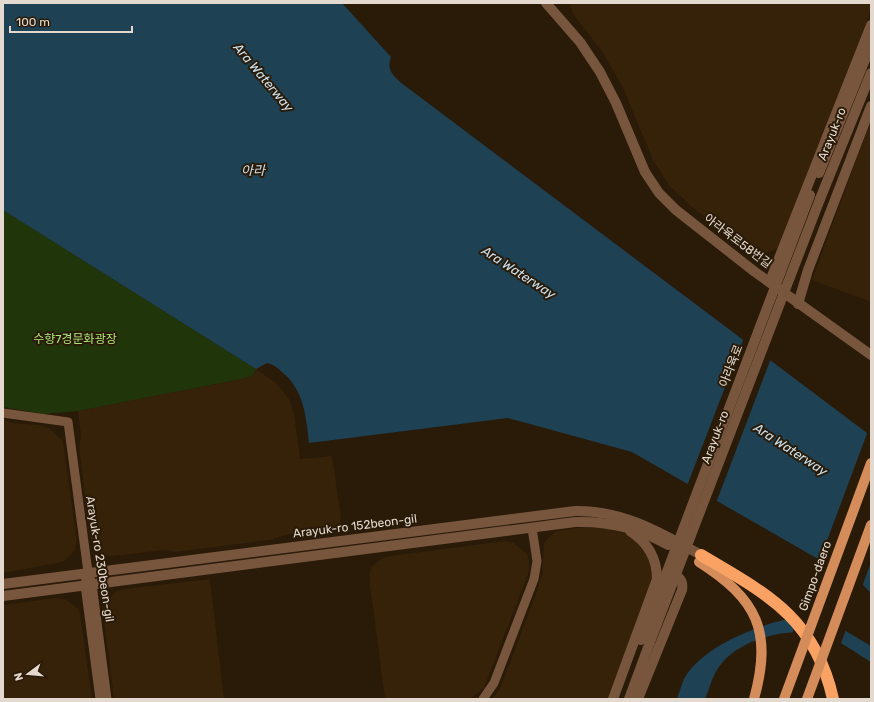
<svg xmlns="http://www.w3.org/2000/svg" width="874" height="702" font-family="Rubik,'Noto Sans KR',sans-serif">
  <rect width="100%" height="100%" fill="#2a1a08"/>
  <g fill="#362109">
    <path d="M 570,3 L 871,3 L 869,15 L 785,236 L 778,248 L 767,253 L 759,254 L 751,252 L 692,207 L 669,185 L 653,160 L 623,88 L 603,53 L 576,18 L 572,12 Z"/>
    <path d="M 871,120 L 871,302 L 812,280 Z"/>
    <path d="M 256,369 L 276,383 L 289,399 L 294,413 L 300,459 L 332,456 L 341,517 L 340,525 L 337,528 L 326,531 L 289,534 L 270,540 L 176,552 L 164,550 L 114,556 L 108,556 L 98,552 L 94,548 L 90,537 L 79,447 L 81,436 L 78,411 L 241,379 L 252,376 Z"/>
    <path d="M 3,419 L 12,423 L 39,425 L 49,428 L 63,441 L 77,541 L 74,551 L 63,562 L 3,573 Z"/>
    <path d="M 586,527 L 610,529 L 629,535 L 642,545 L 653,566 L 652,580 L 608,699 L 492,699 L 499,690 L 506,673 L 537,591 L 542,574 L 544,543 L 549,537 L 557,531 Z"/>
    <path d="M 505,541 L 514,543 L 527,554 L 529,560 L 529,572 L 484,688 L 470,699 L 385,699 L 370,586 L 370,571 L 372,566 L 382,558 L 390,556 Z"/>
    <path d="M 210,579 L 224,699 L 114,699 L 103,614 L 104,603 L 107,599 L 117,591 L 124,589 Z"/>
    <path d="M 55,598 L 67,600 L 77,608 L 80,613 L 92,699 L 3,699 L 3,605 Z"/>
  </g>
  <path fill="#20360a" d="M 3,210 L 256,369 L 252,376 L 241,379 L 78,411 L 43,414 L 3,407 Z"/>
  <g fill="#1e4154">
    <path d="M 3,3 L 342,3 L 391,57 C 387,69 391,73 400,82 L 871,436 L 871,593 L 863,585 L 632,452 L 508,418 L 309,443 C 306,416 304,390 282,372 C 278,368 273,364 267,363 L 256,369 L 3,210 Z"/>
    <path d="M 788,619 L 834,624 L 871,646 L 871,662 C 857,654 842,642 826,636 C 796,625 743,637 722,663 C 713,673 710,687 705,699 L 677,699 C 680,691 682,681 687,674 C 707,645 756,626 788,619 Z"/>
  </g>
  <g fill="#2a1a08">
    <path d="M 744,338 L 771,358 L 716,503 L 687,486 Z"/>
    <path d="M 868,431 L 871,433 L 871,562 L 862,587 L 819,562 Z"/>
    <path d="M 799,615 L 813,615 L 835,622 L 846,629 L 840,646 L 811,633 L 792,634 Z"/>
  </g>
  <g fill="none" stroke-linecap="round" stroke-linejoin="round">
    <g stroke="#78563e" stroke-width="9">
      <path d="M 3,413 L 68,422 L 88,572 L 92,584 L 107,699"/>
      <path d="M 86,579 L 85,585 L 100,699"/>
      <path d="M 483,699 L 494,683 L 534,579 L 537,561 L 532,528"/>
    </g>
    <g stroke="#78563e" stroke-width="10">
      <path d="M 546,3 L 580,42 L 600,72 L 616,103 L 645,172 L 659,193 L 676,210 L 755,272 L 871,355"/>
      <path d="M 819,173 L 871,45"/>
      <path d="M 820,199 L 871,73"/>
      <path d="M 770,281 L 871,25"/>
      <path d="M 798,304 L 808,270 L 871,106"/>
      <path d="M 3,584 L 575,511 C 623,510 661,533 701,555"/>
      <path d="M 3,596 L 575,522 C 608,521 639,528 668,545"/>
      <path d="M 613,699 L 657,579 C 657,558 647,542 630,531"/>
      <path d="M 629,699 L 650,642"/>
      <path d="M 638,699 L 682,590 C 684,579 677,574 667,574"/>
    </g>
    <path stroke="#d48d5a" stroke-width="10" d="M 699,562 C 757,599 773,631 754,699"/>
    <path stroke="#f9a264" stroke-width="12" d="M 701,555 C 767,594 815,618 833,699"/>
    <g stroke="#78563e" stroke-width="10">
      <path d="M 641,640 L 810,195"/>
      <path d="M 650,642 L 820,199"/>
    </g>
    <g stroke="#d48d5a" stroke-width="10">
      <path d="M 784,699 L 871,463"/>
      <path d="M 807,699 L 871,525"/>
    </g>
  </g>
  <g text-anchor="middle" stroke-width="4" stroke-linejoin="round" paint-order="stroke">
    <g font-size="12" fill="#e4d9ce" stroke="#2a1a08">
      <text transform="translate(832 134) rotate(-68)" y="4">Arayuk-ro</text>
      <text transform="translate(738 241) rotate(37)" y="4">아라육로58번길</text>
      <text transform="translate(731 366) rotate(-69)" y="4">아라육로</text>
      <text transform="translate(715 437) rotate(-69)" y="4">Arayuk-ro</text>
      <text transform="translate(355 526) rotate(-7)" y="4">Arayuk-ro 152beon-gil</text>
      <text transform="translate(100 559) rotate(81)" y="4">Arayuk-ro 230beon-gil</text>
      <text transform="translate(815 576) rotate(-70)" y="4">Gimpo-daero</text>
    </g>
    <g font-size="12" fill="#a9e876" stroke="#2a1a08">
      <text x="75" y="343">수향7경문화광장</text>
    </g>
    <g font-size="13" font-style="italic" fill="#cae1ef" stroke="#2a1a08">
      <text transform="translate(264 77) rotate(50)" y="5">Ara Waterway</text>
      <text x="253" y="175">아라</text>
      <text transform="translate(519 272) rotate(33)" y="5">Ara Waterway</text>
      <text transform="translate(791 449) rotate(33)" y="5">Ara Waterway</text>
    </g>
  </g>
  <rect width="874" height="702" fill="none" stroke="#e4d9ce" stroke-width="8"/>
  <g transform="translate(28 674) rotate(254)" stroke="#2a1a08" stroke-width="3" paint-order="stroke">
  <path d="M0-3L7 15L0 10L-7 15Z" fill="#e4d9ce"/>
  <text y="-6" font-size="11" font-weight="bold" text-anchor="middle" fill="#e4d9ce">N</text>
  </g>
  <path d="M10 26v6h122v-6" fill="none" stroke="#e4d9ce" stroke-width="2"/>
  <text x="16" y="26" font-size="12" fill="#e4d9ce" stroke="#2a1a08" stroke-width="3" paint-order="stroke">100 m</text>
</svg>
